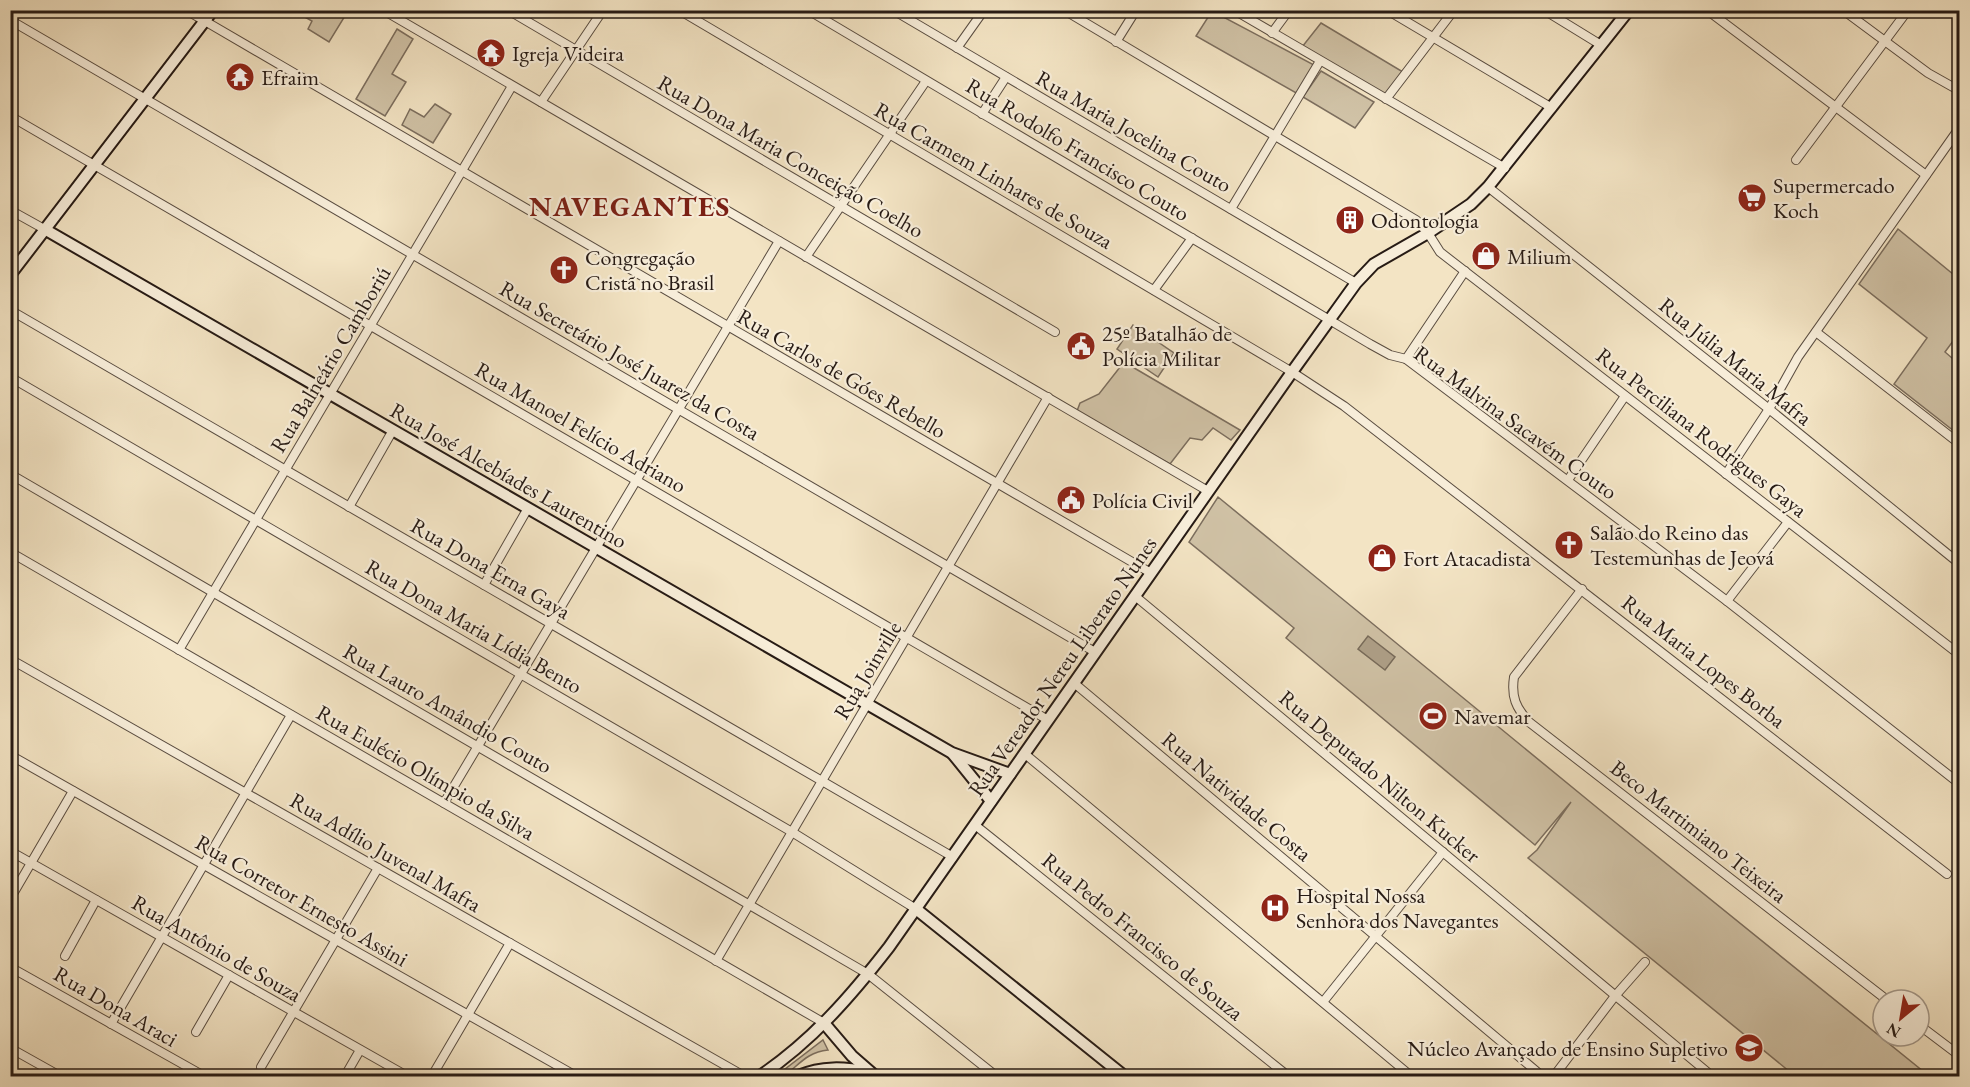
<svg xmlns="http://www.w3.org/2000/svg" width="1970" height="1087" font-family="'EB Garamond',serif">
  <rect width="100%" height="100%" fill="#f3e4c4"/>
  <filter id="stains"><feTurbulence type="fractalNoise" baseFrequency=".00333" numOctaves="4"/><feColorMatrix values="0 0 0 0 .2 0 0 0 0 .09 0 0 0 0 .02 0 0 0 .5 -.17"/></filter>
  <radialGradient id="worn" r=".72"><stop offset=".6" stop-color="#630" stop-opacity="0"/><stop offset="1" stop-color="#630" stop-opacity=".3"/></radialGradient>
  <g fill="#d0c2a6" stroke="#7c6e5e" stroke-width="1.5">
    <path d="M 294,11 L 348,11 L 329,42 L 308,29 L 312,21 Z"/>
    <path d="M 1212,11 L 1314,65 L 1298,94 L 1196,36 Z"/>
    <path d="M 1321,23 L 1403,72 L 1385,96 L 1302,47 Z"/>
    <path d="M 397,29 L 413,39 L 392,74 L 406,82 L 385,116 L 356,99 Z"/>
    <path d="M 1321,71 L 1374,102 L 1355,128 L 1303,97 Z"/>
    <path d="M 435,104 L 451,114 L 433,143 L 402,125 L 410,109 L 424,117 Z"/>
    <path d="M 1898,229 L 1959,279 L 1959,333 L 1945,352 L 1959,364 L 1959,435 L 1894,384 L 1927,338 L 1859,284 Z"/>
    <path d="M 1133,325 L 1174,353 L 1158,377 L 1117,349 Z"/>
    <path d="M 1124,362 L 1240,430 L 1231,440 L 1213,428 L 1202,440 L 1190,438 L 1170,464 L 1077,411 L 1080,403 L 1099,394 Z"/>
    <path d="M 1218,497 L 1600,810 L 1929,1076 L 1795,1076 L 1528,858 L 1537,850 L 1571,802 L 1535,845 L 1286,638 L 1294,628 L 1189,542 Z"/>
    <path d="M 823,1040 L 828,1050 C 807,1052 799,1065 784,1076 L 776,1076 Z"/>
  </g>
  <path fill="#aea088" stroke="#786b5a" stroke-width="1.5" d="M 1368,636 L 1395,657 L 1385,670 L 1358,649 Z"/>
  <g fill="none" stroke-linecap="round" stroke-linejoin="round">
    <g stroke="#5a4d41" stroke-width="10">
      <g id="street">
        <path d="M 186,10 L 1151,573"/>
        <path d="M 383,10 L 1208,491"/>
        <path d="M 508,10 L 1055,332"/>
        <path d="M 679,10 L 1292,372 L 1344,406 L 1947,874"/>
        <path d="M 808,10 L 1370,344 L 1390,355 L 1406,359 L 1727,601 L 1960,784"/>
        <path d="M 893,10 L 1356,283"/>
        <path d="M 1064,10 L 1416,220 L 1428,233 L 1440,252 L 1960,655"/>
        <path d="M 1234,10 L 1505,168"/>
        <path d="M 1387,10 L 1552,108"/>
        <path d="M 1544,10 L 1601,45"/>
        <path d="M 1707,10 L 1926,175"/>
        <path d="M 1843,10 L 1928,73 L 1960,91"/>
        <path d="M 10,20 L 1095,652"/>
        <path d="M 1272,33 L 1289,10"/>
        <path d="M 1116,42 L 1136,10"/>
        <path d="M 957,48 L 984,10"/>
        <path d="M 1386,99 L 1454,10"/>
        <path d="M 541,102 L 603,10"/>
        <path d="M 982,114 L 1006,77"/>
        <path d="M 10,116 L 1048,720"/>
        <path d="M 1796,160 L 1908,10"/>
        <path d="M 1488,187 L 1769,409 L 1960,564"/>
        <path d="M 1231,209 L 1320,61"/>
        <path d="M 10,210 L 46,230"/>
        <path d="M 806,257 L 926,81"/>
        <path d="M 1154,290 L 1192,238"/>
        <path d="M 10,310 L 953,857"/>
        <path d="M 1816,332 L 1960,444"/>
        <path d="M 1406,359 L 1465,271"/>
        <path d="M 10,377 L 792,832 L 916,909"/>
        <path d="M 10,474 L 868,974 L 996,1076"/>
        <path d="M 1726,474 L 1769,409 L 1798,357 L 1960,127"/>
        <path d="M 1568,480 L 1625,396"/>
        <path d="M 349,507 L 393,430"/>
        <path d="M 10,552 L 824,1023"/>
        <path d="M 484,585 L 528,508"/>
        <path d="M 1582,589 L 1514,677 C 1511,697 1516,708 1529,722 L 1887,1000"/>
        <path d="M 1135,596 L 1712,1076"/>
        <path d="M 1727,601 L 1788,522"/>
        <path d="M 179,650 L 512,86"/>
        <path d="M 10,659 L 744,1076"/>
        <path d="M 1074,683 L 1542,1076"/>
        <path d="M 1025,754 L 1411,1076"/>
        <path d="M 10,755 L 576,1076"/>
        <path d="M 444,803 L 779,241"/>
        <path d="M 975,825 L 1288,1076"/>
        <path d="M 10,851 L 407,1076"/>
        <path d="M 10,899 L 73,791"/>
        <path d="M 65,956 L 96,900"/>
        <path d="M 716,961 L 1048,397"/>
        <path d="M 10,967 L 204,1076"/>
        <path d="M 1323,1002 L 1443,852"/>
        <path d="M 111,1024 L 291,715"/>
        <path d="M 1919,1025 L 1960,1056"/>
        <path d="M 196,1032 L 229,975"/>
        <path d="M 10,1048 L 60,1076"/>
        <path d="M 261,1067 L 378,868"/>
        <path d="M 42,1076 L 46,1069"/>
        <path d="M 345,1076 L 360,1050"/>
        <path d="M 432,1076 L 510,943"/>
        <path d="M 1554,1076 L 1615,996 L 1645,962"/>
      </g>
    </g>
    <g stroke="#271b15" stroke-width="14">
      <g id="secondary">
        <path d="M 46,230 L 952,753 L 1010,774"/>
        <path d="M 10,275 L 213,10"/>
        <path d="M 953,754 L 991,801"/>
        <path d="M 916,909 L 1124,1076"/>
        <path d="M 824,1023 L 852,1056 L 875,1076"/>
        <path d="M 760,1076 C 812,1041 851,996 889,947 L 1292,372 L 1356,283 L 1374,264 L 1428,233 L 1471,204 L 1488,187 L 1629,10"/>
        <path d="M 798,1076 C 822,1066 844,1067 869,1072"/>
      </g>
    </g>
    <use href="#street" stroke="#f7edd9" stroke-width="8"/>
    <use href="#secondary" stroke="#f7edd9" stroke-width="10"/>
  </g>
  <defs>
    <g id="temple-disc" transform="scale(1.5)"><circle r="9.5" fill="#8f2418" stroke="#f7edd9"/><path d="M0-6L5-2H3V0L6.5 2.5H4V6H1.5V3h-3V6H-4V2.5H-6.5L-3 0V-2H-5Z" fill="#fff"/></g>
    <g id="supermarket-disc" transform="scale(1.5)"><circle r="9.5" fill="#8f2418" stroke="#f7edd9"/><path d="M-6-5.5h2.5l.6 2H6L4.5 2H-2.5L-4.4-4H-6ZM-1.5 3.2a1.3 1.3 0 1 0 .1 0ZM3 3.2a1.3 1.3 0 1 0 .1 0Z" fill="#fff"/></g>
    <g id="building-disc" transform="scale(1.5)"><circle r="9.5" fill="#8f2418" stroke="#f7edd9"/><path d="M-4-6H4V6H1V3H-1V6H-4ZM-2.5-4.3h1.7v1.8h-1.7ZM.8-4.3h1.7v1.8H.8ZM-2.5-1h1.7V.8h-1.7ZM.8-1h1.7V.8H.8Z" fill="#fff"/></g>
    <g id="shop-disc" transform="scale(1.5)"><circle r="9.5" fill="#8f2418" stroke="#f7edd9"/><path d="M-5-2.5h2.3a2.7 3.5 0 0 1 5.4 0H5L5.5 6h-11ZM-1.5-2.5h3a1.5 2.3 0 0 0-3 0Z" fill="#fff"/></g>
    <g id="church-disc" transform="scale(1.5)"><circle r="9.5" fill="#8f2418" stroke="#f7edd9"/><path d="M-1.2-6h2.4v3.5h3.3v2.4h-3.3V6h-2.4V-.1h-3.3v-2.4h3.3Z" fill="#fff"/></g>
    <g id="civic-disc" transform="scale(1.5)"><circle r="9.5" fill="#8f2418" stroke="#f7edd9"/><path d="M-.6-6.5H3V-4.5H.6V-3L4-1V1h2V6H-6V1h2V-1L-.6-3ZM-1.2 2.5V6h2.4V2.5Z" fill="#fff"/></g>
    <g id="stadium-disc" transform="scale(1.5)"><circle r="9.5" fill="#8f2418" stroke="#f7edd9"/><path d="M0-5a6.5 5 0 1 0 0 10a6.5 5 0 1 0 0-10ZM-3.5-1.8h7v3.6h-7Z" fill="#fff"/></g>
    <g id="hospital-disc" transform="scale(1.5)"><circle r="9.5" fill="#8f2418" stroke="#f7edd9"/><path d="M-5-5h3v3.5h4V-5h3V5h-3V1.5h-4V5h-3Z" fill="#fff"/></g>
    <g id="school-disc" transform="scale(1.5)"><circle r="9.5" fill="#8f2418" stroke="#f7edd9"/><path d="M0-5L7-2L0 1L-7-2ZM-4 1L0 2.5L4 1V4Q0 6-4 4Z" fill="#fff"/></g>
  </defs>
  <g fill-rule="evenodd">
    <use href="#temple-disc" x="491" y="53"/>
    <use href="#temple-disc" x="240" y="77"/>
    <use href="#supermarket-disc" x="1752" y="198"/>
    <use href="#building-disc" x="1350" y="220"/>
    <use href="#shop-disc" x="1486" y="256"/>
    <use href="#church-disc" x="564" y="270"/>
    <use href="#civic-disc" x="1081" y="346"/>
    <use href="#civic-disc" x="1071" y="500"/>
    <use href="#church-disc" x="1569" y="545"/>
    <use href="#shop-disc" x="1382" y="558"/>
    <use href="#stadium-disc" x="1433" y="716"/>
    <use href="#hospital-disc" x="1275" y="908"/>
    <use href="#school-disc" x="1749" y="1048"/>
  </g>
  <g text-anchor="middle" stroke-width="4.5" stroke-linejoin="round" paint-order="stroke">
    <g font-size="22" fill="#271b15" stroke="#f7edd9" text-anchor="start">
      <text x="512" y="61">Igreja Videira</text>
      <text x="261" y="85">Efraim</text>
      <text x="1773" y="193">Supermercado<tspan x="1773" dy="25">Koch</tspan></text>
      <text x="1371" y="228">Odontologia</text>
      <text x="1507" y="264">Milium</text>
      <text x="585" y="265">Congregação<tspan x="585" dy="25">Cristã no Brasil</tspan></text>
      <text x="1102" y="341">25º Batalhão de<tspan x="1102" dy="25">Polícia Militar</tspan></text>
      <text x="1092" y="508">Polícia Civil</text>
      <text x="1590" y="540">Salão do Reino das<tspan x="1590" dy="25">Testemunhas de Jeová</tspan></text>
      <text x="1403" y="566">Fort Atacadista</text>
      <text x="1454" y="724">Navemar</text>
      <text x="1296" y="903">Hospital Nossa<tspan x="1296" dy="25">Senhora dos Navegantes</tspan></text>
      <text x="1728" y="1056" text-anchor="end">Núcleo Avançado de Ensino Supletivo</text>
    </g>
    <g font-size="22" fill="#271b15" stroke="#f7edd9">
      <text transform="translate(1134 131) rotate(30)" y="8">Rua Maria Jocelina Couto</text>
      <text transform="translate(1078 149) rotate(31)" y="8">Rua Rodolfo Francisco Couto</text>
      <text transform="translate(791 156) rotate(30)" y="8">Rua Dona Maria Conceição Coelho</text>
      <text transform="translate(994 175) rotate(30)" y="8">Rua Carmem Linhares de Souza</text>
      <text transform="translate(330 359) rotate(-59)" y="8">Rua Balneário Camboriú</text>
      <text transform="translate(630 360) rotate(30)" y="8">Rua Secretário José Juarez da Costa</text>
      <text transform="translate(1736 361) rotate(39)" y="8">Rua Júlia Maria Mafra</text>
      <text transform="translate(842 373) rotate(30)" y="8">Rua Carlos de Góes Rebello</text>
      <text transform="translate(1516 422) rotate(36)" y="8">Rua Malvina Sacavém Couto</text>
      <text transform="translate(581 427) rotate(30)" y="8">Rua Manoel Felício Adriano</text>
      <text transform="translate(1702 432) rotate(38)" y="8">Rua Perciliana Rodrigues Gaya</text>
      <text transform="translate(509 475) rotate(30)" y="8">Rua José Alcebíades Laurentino</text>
      <text transform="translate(491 568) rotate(30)" y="8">Rua Dona Erna Gaya</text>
      <text transform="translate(474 626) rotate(30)" y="8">Rua Dona Maria Lídia Bento</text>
      <text transform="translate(1704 661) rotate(38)" y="8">Rua Maria Lopes Borba</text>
      <text transform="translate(1062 666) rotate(-55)" y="8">Rua Vereador Nereu Liberato Nunes</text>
      <text transform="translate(867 670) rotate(-59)" y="8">Rua Joinville</text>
      <text transform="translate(448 708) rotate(30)" y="8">Rua Lauro Amândio Couto</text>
      <text transform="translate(426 772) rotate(30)" y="8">Rua Eulécio Olímpio da Silva</text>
      <text transform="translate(1380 776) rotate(40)" y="8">Rua Deputado Nilton Kucker</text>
      <text transform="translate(1237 796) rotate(40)" y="8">Rua Natividade Costa</text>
      <text transform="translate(1699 831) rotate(38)" y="8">Beco Martimiano Teixeira</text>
      <text transform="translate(386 852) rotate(30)" y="8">Rua Adílio Juvenal Mafra</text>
      <text transform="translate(302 900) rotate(30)" y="8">Rua Corretor Ernesto Assini</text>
      <text transform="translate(1143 936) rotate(39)" y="8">Rua Pedro Francisco de Souza</text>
      <text transform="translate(217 948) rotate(30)" y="8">Rua Antônio de Souza</text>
      <text transform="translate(116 1006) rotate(30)" y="8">Rua Dona Araci</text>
    </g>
    <g font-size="28" font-weight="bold" letter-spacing="1.5" fill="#7a1f14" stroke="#f7edd9">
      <text x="630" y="216">NAVEGANTES</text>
    </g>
  </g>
  <rect width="1970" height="1087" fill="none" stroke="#f3e4c4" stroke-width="36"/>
  <rect x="12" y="12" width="1946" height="1063" fill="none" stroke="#271b15" stroke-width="3"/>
  <rect x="18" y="18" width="1934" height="1051" fill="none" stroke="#271b15" stroke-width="1.5"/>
  <g transform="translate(1901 1018) rotate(210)"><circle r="28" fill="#f7edd9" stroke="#a4998b" stroke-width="1.5"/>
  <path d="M0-4.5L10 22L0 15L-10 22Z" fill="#8f2418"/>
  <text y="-9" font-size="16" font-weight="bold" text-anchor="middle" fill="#271b15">N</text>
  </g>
  <rect width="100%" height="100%" filter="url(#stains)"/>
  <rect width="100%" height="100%" fill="url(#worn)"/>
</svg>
